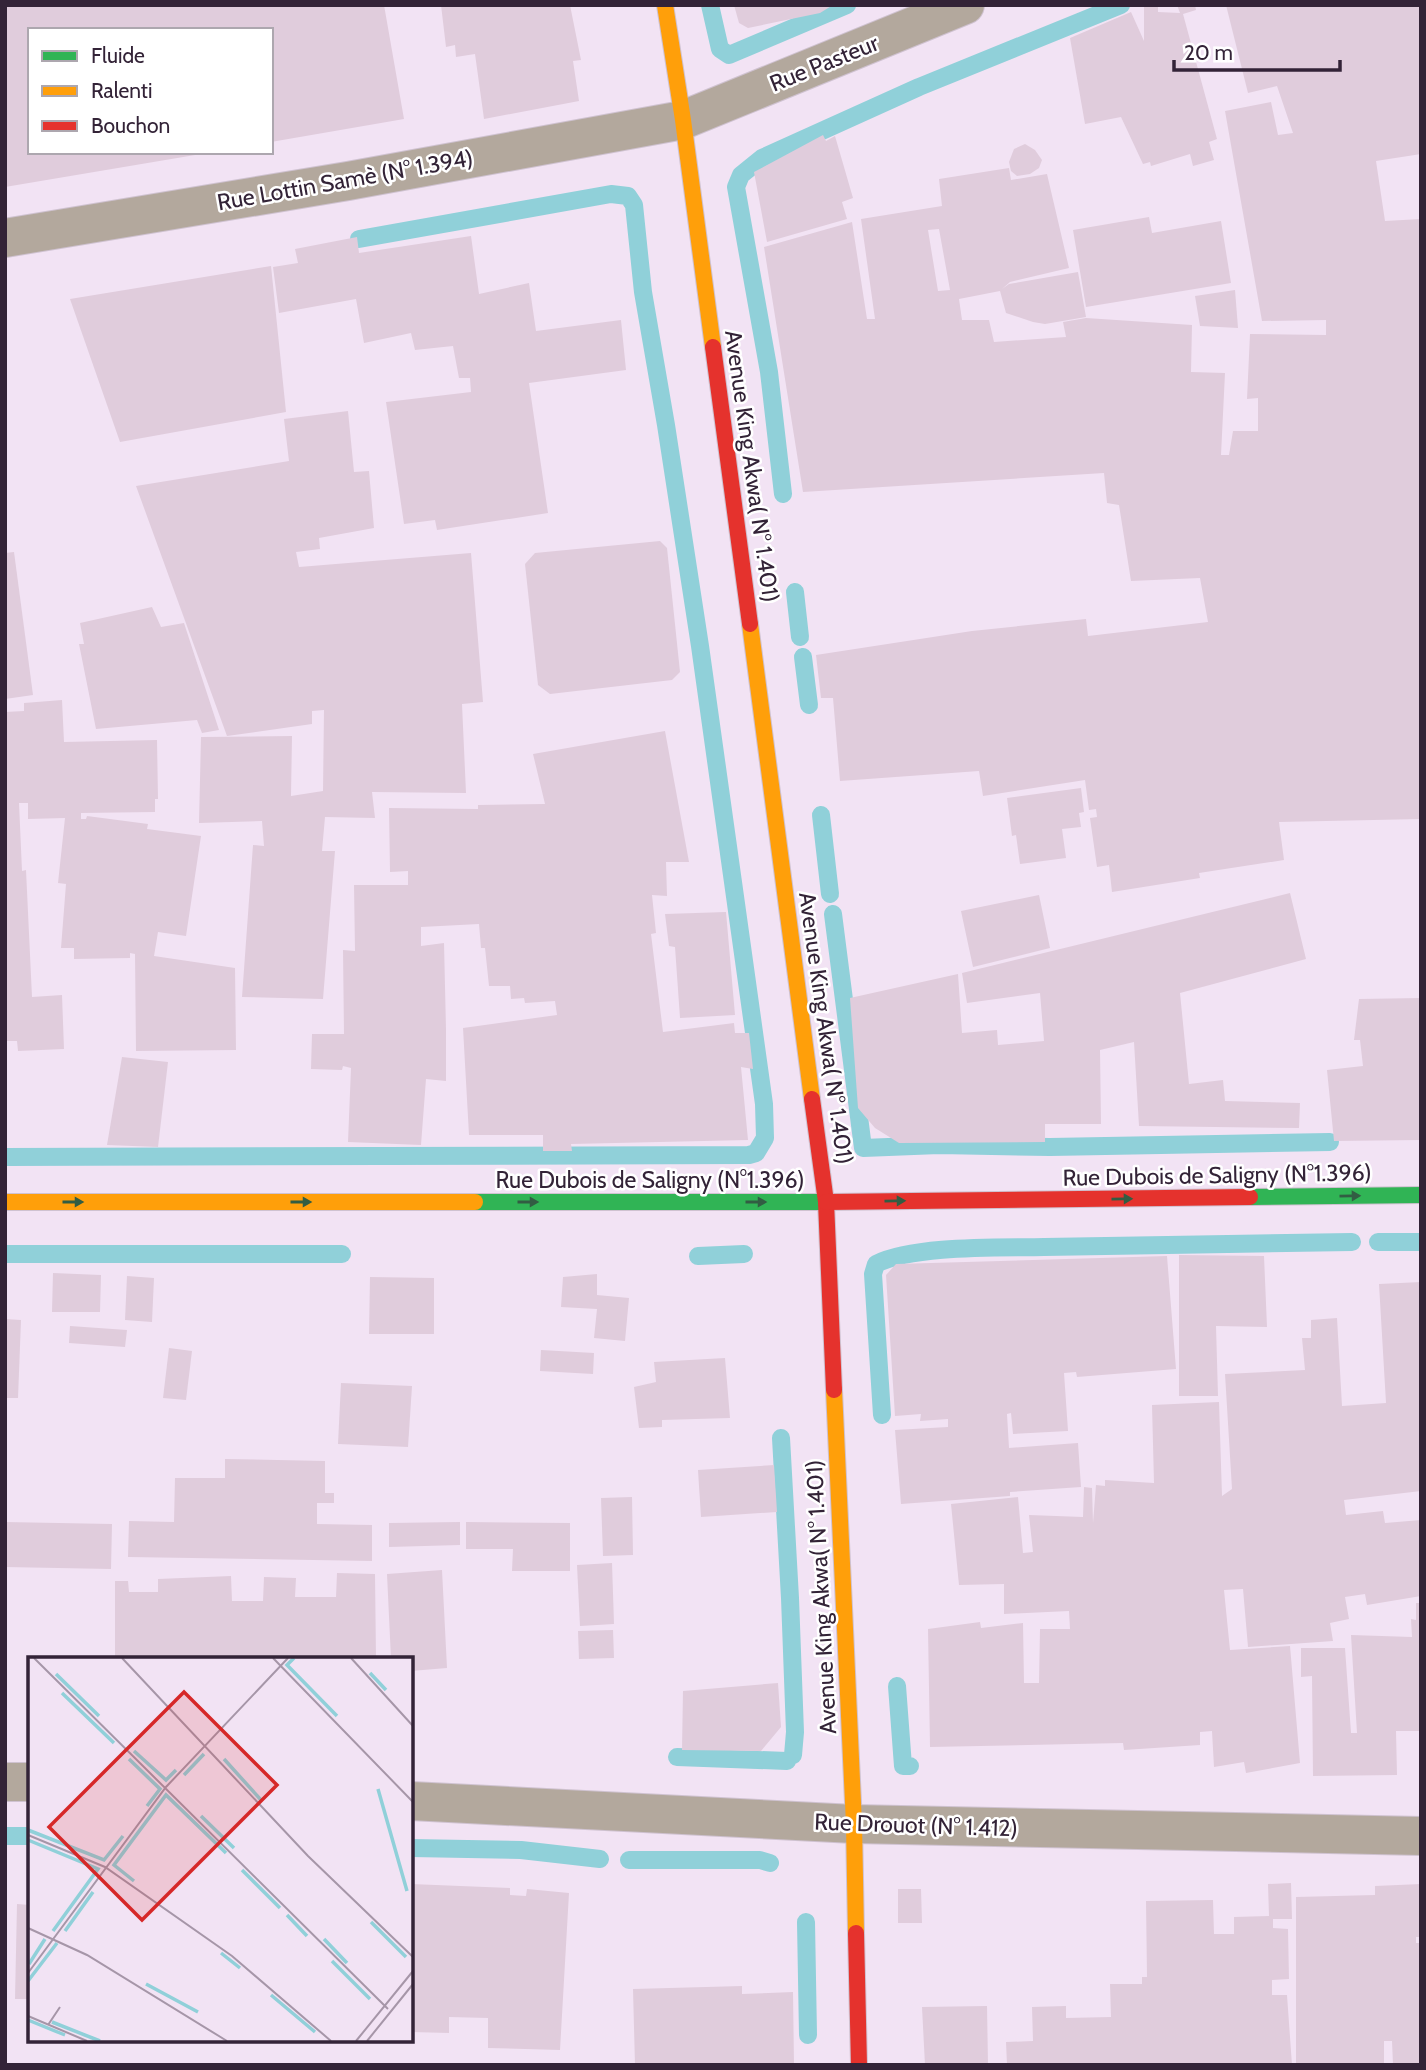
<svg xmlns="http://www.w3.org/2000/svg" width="1426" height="2070" font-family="Cabin,sans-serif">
  <rect width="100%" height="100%" fill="#f2e3f4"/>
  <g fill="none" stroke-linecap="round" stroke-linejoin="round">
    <g stroke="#90d0d9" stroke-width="18">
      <path d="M 710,5 L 720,49 L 729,55 L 847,5"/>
      <path d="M 783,494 L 769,372 L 736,187 L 741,175 L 762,158 L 919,87 L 1121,5"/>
      <path d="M 795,592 L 800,637"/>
      <path d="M 803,657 L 809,705"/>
      <path d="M 821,815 L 830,894"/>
      <path d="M 833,914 L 863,1148 L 939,1145 L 1050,1147 L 1330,1142"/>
      <path d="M 5,1157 L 749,1155 L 756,1153 L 765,1138 L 764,1104 L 700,646 L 666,425 L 643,292 L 634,205 L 628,196 L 611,194 L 359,239"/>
      <path d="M 1378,1242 L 1421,1242"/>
      <path d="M 5,1254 L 342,1254"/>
      <path d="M 698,1256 L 744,1254"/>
      <path d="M 882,1415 L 873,1274 L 876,1264 C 914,1245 999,1248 1044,1247 C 1147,1245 1249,1244 1352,1242"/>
      <path d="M 781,1438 L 790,1598 L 795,1732 L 793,1755"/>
      <path d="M 897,1686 L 903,1766 L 910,1766"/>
      <path d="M 677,1757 L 787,1761"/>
      <path d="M 6,1836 L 30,1836"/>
      <path d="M 411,1848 L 521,1850 L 600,1859"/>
      <path d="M 629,1860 L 760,1860 L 770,1863"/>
      <path d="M 806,1922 L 808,2035"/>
    </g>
  </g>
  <g fill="#e0ccdc" fill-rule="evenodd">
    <path d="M 5,5 L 384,5 L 404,119 L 271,142 L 271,30 L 30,30 L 30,152 L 201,154 L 5,187 Z"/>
    <path d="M 441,5 L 570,5 L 581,60 L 573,61 L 579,101 L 484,119 L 475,54 L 456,57 L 455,45 L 446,47 Z"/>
    <path d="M 734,5 L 833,5 L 820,13 L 748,28 L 739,23 Z"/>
    <path d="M 1144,5 L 1158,6 L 1158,12 L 1180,13 L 1177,5 L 1195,5 L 1196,10 L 1183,14 L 1217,139 L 1209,142 L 1214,160 L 1193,166 L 1190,154 L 1151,166 L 1150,162 L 1143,164 L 1121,117 L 1085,124 L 1070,38 L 1131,12 L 1144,41 Z"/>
    <path d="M 1226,5 L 1421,5 L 1421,154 L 1376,161 L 1385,221 L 1421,219 L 1421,819 L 1279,822 L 1284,860 L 1199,873 L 1200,878 L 1112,892 L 1109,865 L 1097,867 L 1090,818 L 1097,817 L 1096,809 L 1089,810 L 1085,780 L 983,796 L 979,771 L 840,781 L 833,698 L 821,698 L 816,655 L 972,631 L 1086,619 L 1088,636 L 1208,622 L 1200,578 L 1131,581 L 1119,505 L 1107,503 L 1104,473 L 803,492 L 764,247 L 852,222 L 867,319 L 875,319 L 861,219 L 942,206 L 939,179 L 1009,168 L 1011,180 L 1047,174 L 1069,268 L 1010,282 L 1002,289 L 1009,284 L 1078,272 L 1086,317 L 1045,324 L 1033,322 L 1006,313 L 1000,291 L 959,299 L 962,320 L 989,320 L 994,342 L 1066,337 L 1063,322 L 1086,318 L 1192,325 L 1191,372 L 1225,373 L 1221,455 L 1229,455 L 1233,431 L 1258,431 L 1258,398 L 1247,399 L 1250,334 L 1326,335 L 1326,320 L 1262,321 L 1225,111 L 1271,102 L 1278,135 L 1293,133 L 1277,86 L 1248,93 ZM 939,229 L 950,290 L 938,291 L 928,230 Z"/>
    <path d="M 823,135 L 826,141 L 835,136 L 853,198 L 842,202 L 847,219 L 767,242 L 754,172 Z"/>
    <path d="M 1025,144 L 1035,150 L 1042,160 L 1039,168 L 1030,174 L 1017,176 L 1011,171 L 1009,162 L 1014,149 Z"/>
    <path d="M 1149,217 L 1152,233 L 1221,221 L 1231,283 L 1086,307 L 1073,230 Z"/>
    <path d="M 471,236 L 479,294 L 529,283 L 536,331 L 621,320 L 626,370 L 529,383 L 548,513 L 437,530 L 435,520 L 404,524 L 386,402 L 471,392 L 470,378 L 459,378 L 453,346 L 415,350 L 411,333 L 364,343 L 356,299 L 279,313 L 273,267 L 298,263 L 295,249 L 357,237 L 359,253 Z"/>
    <path d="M 271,266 L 286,412 L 120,442 L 70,299 Z"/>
    <path d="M 1235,290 L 1238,328 L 1200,326 L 1195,296 Z"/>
    <path d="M 348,411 L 354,472 L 369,471 L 374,528 L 319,538 L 320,549 L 296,552 L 299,567 L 471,553 L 483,702 L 462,704 L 466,793 L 372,792 L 375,818 L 325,817 L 322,851 L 335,851 L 323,999 L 242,997 L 253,845 L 264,846 L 262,821 L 199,823 L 201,737 L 292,736 L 291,796 L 323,791 L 324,710 L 312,711 L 312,724 L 227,736 L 136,486 L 289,461 L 284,419 Z"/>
    <path d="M 660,541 L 667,548 L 680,672 L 672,680 L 550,694 L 538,685 L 525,564 L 535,553 Z"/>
    <path d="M 14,552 L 33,695 L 5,699 L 5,553 Z"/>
    <path d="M 152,607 L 161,627 L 184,623 L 219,730 L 202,733 L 197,720 L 96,729 L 79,644 L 84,644 L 80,623 Z"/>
    <path d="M 62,700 L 64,742 L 157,740 L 158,799 L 155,799 L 155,812 L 81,813 L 81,819 L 86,819 L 87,816 L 148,824 L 147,829 L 201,836 L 186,936 L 158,932 L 154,956 L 235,968 L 236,1050 L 136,1051 L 135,954 L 130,953 L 130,958 L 74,959 L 74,948 L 61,948 L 66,884 L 58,883 L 65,818 L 28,819 L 28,803 L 19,803 L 22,871 L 26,870 L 32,997 L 62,995 L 64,1049 L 18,1051 L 17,1041 L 5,1041 L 5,712 L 24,711 L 24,703 Z"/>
    <path d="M 665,731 L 689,862 L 666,862 L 667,896 L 652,895 L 656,933 L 651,934 L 663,1032 L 734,1023 L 735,1033 L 749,1033 L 753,1069 L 741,1067 L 748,1140 L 571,1144 L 572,1151 L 543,1151 L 543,1135 L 469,1135 L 463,1028 L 557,1015 L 555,1001 L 525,1003 L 524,998 L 511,999 L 510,986 L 489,986 L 485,948 L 481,948 L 479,924 L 421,927 L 421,946 L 444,943 L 446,1029 L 446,1081 L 426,1079 L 421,1145 L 348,1142 L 351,1068 L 343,1066 L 342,1070 L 311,1069 L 312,1034 L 344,1034 L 343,950 L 355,951 L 354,885 L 408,885 L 408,871 L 390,872 L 389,808 L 478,809 L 478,805 L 545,804 L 533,754 Z"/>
    <path d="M 1081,788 L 1084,812 L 1079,813 L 1081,827 L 1062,829 L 1066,858 L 1020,864 L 1016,835 L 1012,836 L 1007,798 Z"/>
    <path d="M 1290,893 L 1306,959 L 1180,993 L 1189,1084 L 1223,1080 L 1225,1101 L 1300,1103 L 1299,1128 L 1139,1126 L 1134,1042 L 1100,1050 L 1101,1124 L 1045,1124 L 1045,1142 L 899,1143 L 875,1128 L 858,1108 L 850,998 L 958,974 L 962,1033 L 997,1030 L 998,1045 L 1044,1041 L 1040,993 L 967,1003 L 962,973 Z"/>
    <path d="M 1039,895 L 1050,948 L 973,967 L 961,911 Z"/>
    <path d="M 726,912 L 735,1015 L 680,1018 L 675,947 L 669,946 L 665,914 Z"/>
    <path d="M 1421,998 L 1421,1140 L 1334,1141 L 1327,1070 L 1363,1066 L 1360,1040 L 1354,1040 L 1359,999 Z"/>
    <path d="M 122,1057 L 168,1062 L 158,1147 L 107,1145 Z"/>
    <path d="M 1179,1255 L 1264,1256 L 1267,1327 L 1216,1326 L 1218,1396 L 1179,1396 Z"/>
    <path d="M 1167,1256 L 1176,1369 L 1077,1377 L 1076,1372 L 1064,1373 L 1068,1431 L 1013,1434 L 1011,1413 L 1007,1414 L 1009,1448 L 1078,1443 L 1081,1487 L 1010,1492 L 1010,1496 L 901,1504 L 895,1430 L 948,1427 L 948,1419 L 920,1421 L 921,1414 L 895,1416 L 886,1275 L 896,1264 Z"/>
    <path d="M 53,1273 L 101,1275 L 100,1312 L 52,1312 Z"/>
    <path d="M 597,1274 L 597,1295 L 629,1298 L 625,1341 L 594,1338 L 597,1309 L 561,1307 L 563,1277 Z"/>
    <path d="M 127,1276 L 154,1278 L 152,1322 L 125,1320 Z"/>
    <path d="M 370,1277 L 434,1278 L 434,1334 L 369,1334 Z"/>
    <path d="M 1421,1282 L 1421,1491 L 1344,1500 L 1346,1515 L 1383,1511 L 1385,1523 L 1421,1520 L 1421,1596 L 1367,1605 L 1365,1594 L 1345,1597 L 1349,1619 L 1330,1623 L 1333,1641 L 1248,1647 L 1243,1589 L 1224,1590 L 1230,1650 L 1290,1646 L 1300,1763 L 1246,1773 L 1244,1762 L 1214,1767 L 1212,1731 L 1200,1732 L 1200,1745 L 1124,1750 L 1123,1743 L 930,1747 L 928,1629 L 980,1622 L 981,1628 L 1023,1623 L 1024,1683 L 1039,1683 L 1040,1629 L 1070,1629 L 1069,1611 L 1004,1614 L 1004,1584 L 959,1585 L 951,1504 L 1018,1497 L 1023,1553 L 1033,1552 L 1029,1515 L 1083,1517 L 1084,1487 L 1092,1488 L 1093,1523 L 1096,1485 L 1105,1486 L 1105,1480 L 1154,1483 L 1152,1405 L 1219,1402 L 1222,1496 L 1232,1489 L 1225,1374 L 1305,1370 L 1302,1338 L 1311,1338 L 1311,1320 L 1337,1318 L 1342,1406 L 1386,1403 L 1379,1284 Z"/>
    <path d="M 5,1319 L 21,1320 L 18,1398 L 5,1398 Z"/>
    <path d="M 70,1326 L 127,1330 L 125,1347 L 69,1343 Z"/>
    <path d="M 169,1348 L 192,1351 L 186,1400 L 163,1398 Z"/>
    <path d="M 541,1350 L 594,1353 L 593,1374 L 540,1371 Z"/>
    <path d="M 725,1358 L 730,1418 L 662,1420 L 662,1427 L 639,1428 L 634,1387 L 656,1382 L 654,1362 Z"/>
    <path d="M 341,1383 L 412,1386 L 408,1447 L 338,1444 Z"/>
    <path d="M 225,1459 L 325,1461 L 325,1493 L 334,1493 L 334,1503 L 317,1503 L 317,1524 L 372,1525 L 372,1561 L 128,1557 L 129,1521 L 174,1522 L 175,1478 L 225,1478 Z"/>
    <path d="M 774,1465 L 777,1512 L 701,1517 L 698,1470 Z"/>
    <path d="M 632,1497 L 633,1555 L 603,1556 L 601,1498 Z"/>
    <path d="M 5,1522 L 112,1524 L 111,1569 L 5,1567 Z"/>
    <path d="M 460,1522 L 460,1545 L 389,1547 L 389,1523 Z"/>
    <path d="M 466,1522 L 570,1523 L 570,1571 L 512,1571 L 513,1549 L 466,1549 Z"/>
    <path d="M 612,1563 L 614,1624 L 580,1626 L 577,1565 Z"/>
    <path d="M 442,1570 L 447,1668 L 411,1671 L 411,1659 L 391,1659 L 387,1574 Z"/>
    <path d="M 337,1573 L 375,1574 L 376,1659 L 115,1659 L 115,1581 L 128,1581 L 129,1592 L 158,1592 L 158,1579 L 231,1576 L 232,1601 L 263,1601 L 264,1577 L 296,1578 L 295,1597 L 336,1597 Z"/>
    <path d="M 1416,1603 L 1421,1603 L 1421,1731 L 1396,1731 L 1397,1775 L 1313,1776 L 1312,1676 L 1301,1677 L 1301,1648 L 1345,1648 L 1351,1733 L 1357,1733 L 1351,1635 L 1412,1637 L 1411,1619 L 1416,1620 Z"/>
    <path d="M 613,1630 L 614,1658 L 579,1659 L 578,1631 Z"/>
    <path d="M 778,1683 L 781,1727 L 761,1751 L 682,1750 L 683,1691 Z"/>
    <path d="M 1291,1883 L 1292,1919 L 1273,1919 L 1273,1928 L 1288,1929 L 1289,1979 L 1272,1980 L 1272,1995 L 1287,1995 L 1292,2065 L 1007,2065 L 1006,2042 L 1033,2041 L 1032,2007 L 1066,2006 L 1066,2018 L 1111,2017 L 1110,1984 L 1142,1984 L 1142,1977 L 1147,1977 L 1146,1901 L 1213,1900 L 1214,1934 L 1234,1934 L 1234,1917 L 1269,1916 L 1268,1884 Z"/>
    <path d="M 411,1884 L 510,1888 L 510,1895 L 526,1896 L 527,1889 L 569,1893 L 560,2050 L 488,2048 L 488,2018 L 449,2017 L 449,2033 L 411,2032 Z"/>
    <path d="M 1421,1884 L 1421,1937 L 1416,1937 L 1416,1943 L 1421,1943 L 1421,2065 L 1393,2065 L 1392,2041 L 1384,2041 L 1384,2065 L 1296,2065 L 1296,1897 L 1375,1895 L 1375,1886 Z"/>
    <path d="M 898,1889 L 921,1889 L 922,1923 L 898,1923 Z"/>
    <path d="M 17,1904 L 30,1905 L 30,1999 L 15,1999 Z"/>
    <path d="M 742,1986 L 742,1994 L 793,1992 L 794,2065 L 635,2065 L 633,1989 Z"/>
    <path d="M 987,2006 L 988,2065 L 925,2065 L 922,2007 Z"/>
  </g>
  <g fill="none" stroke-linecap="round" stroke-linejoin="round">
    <g stroke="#cfc2d0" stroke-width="40">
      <g id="street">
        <path d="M 5,238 L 348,181 L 683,120 L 965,5"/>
        <path d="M 5,1782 L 30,1782"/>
        <path d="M 411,1801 L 854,1824 L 1421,1836"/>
      </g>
    </g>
    <g stroke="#cfc2d0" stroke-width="18">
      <g id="fast">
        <path d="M 1250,1197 L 1421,1195"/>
        <path d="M 475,1202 L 826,1202"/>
      </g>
    </g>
    <g stroke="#cfc2d0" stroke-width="18">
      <g id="slow">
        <path d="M 665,5 L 683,120 L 713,347"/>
        <path d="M 750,624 L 812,1099"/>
        <path d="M 5,1202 L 475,1202"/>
        <path d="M 834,1390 L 854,1824 L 856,1933"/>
      </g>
    </g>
    <g stroke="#cfc2d0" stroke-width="18">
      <g id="jam">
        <path d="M 713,347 L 750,624"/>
        <path d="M 812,1099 L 826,1202 L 834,1390"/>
        <path d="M 826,1202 L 1250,1197"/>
        <path d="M 856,1933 L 859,2065"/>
      </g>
    </g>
    <use href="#street" stroke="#b3a89d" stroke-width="38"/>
    <use href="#fast" stroke="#30b455" stroke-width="16"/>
    <use href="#slow" stroke="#ff9f0a" stroke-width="16"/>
    <use href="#jam" stroke="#e5322d" stroke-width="16"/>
  </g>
  <defs><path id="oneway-solid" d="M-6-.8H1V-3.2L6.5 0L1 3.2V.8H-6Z" transform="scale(1.75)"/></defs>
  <g fill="#325d43">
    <use href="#oneway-solid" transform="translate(1350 1196) rotate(-1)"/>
    <use href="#oneway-solid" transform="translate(1122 1199) rotate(-1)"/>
    <use href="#oneway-solid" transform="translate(895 1201) rotate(-1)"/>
    <use href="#oneway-solid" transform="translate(73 1202)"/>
    <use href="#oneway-solid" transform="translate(301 1202)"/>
    <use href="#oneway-solid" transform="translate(528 1202)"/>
    <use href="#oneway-solid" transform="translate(756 1202)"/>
  </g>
  <g text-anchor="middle" stroke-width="5" stroke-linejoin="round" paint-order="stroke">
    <g font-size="23" fill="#332337" stroke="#fff">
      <text transform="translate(824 63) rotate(-22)" y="8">Rue Pasteur</text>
      <text transform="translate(345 180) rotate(-10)" y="8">Rue Lottin Samè (N° 1.394)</text>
      <text transform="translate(752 466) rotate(82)" y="8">Avenue King Akwa( N° 1.401)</text>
      <text transform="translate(826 1028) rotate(82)" y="8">Avenue King Akwa( N° 1.401)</text>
      <text transform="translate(1217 1175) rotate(-1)" y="8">Rue Dubois de Saligny (N°1.396)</text>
      <text x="650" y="1188">Rue Dubois de Saligny (N°1.396)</text>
      <text transform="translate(821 1597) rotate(-93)" y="8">Avenue King Akwa( N° 1.401)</text>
      <text transform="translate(916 1825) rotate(2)" y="8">Rue Drouot (N° 1.412)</text>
    </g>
  </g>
  <g transform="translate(28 1657)">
    <rect width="385" height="385" fill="#f2e3f4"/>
    <path fill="none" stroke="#90d0d9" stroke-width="3.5" d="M 266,1 L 259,8 L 309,59M 342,16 L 358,33M 28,17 L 71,59M 34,36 L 86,86M 106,94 L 138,123 L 148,113M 101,102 L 132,132 L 119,149M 196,102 L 233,143M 156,118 L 176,97M 350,132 L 379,234M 173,159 L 206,191M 0,173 L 76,203 L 95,179M 0,183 L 70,212 L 25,274M 214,213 L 252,251M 106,224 L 86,208 L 138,138 L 198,196M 259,258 L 279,279M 343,265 L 378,300M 37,274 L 65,235M 296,282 L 319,306M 193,296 L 212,311M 304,304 L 342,342M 1,307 L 17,282M 0,324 L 29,286M 118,327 L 170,355M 243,338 L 287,375M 0,363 L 37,378M 24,365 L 72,384"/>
    <path fill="none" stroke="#a696a8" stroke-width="2" d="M 6,1 L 360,352M 94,1 L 280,199 L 385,300M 245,1 L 385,145M 323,1 L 385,69M 0,178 L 77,210 L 204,299 L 303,384M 0,271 L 59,298 L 199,384M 0,316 L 138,130 L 260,1M 0,359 L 59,384M 20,368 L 32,350M 328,384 L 385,314M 339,384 L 385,327"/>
    <path fill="#d62828" fill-opacity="0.15" stroke="#d62828" stroke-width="3.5" d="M 156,35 L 249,128 L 114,263 L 21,170 Z"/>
    <rect width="385" height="385" fill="none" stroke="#332337" stroke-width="3.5"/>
  </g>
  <rect width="1426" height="2070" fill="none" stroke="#332337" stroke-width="14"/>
  <rect x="28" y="28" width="245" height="126" fill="#ffffff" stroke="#ada7af" stroke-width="2"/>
  <rect x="42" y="51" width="35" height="10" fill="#30b455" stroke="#ada7af" stroke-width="2"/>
  <text x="91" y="63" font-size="21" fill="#332337">Fluide</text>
  <rect x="42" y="86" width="35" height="10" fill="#ff9f0a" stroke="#ada7af" stroke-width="2"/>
  <text x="91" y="98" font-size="21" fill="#332337">Ralenti</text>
  <rect x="42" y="121" width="35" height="10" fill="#e5322d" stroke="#ada7af" stroke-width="2"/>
  <text x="91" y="133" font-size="21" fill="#332337">Bouchon</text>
  <path d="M1174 60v10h166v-10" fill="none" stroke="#332337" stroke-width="3.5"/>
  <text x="1184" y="60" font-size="21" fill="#332337" stroke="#ffffff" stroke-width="5" paint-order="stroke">20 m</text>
</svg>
